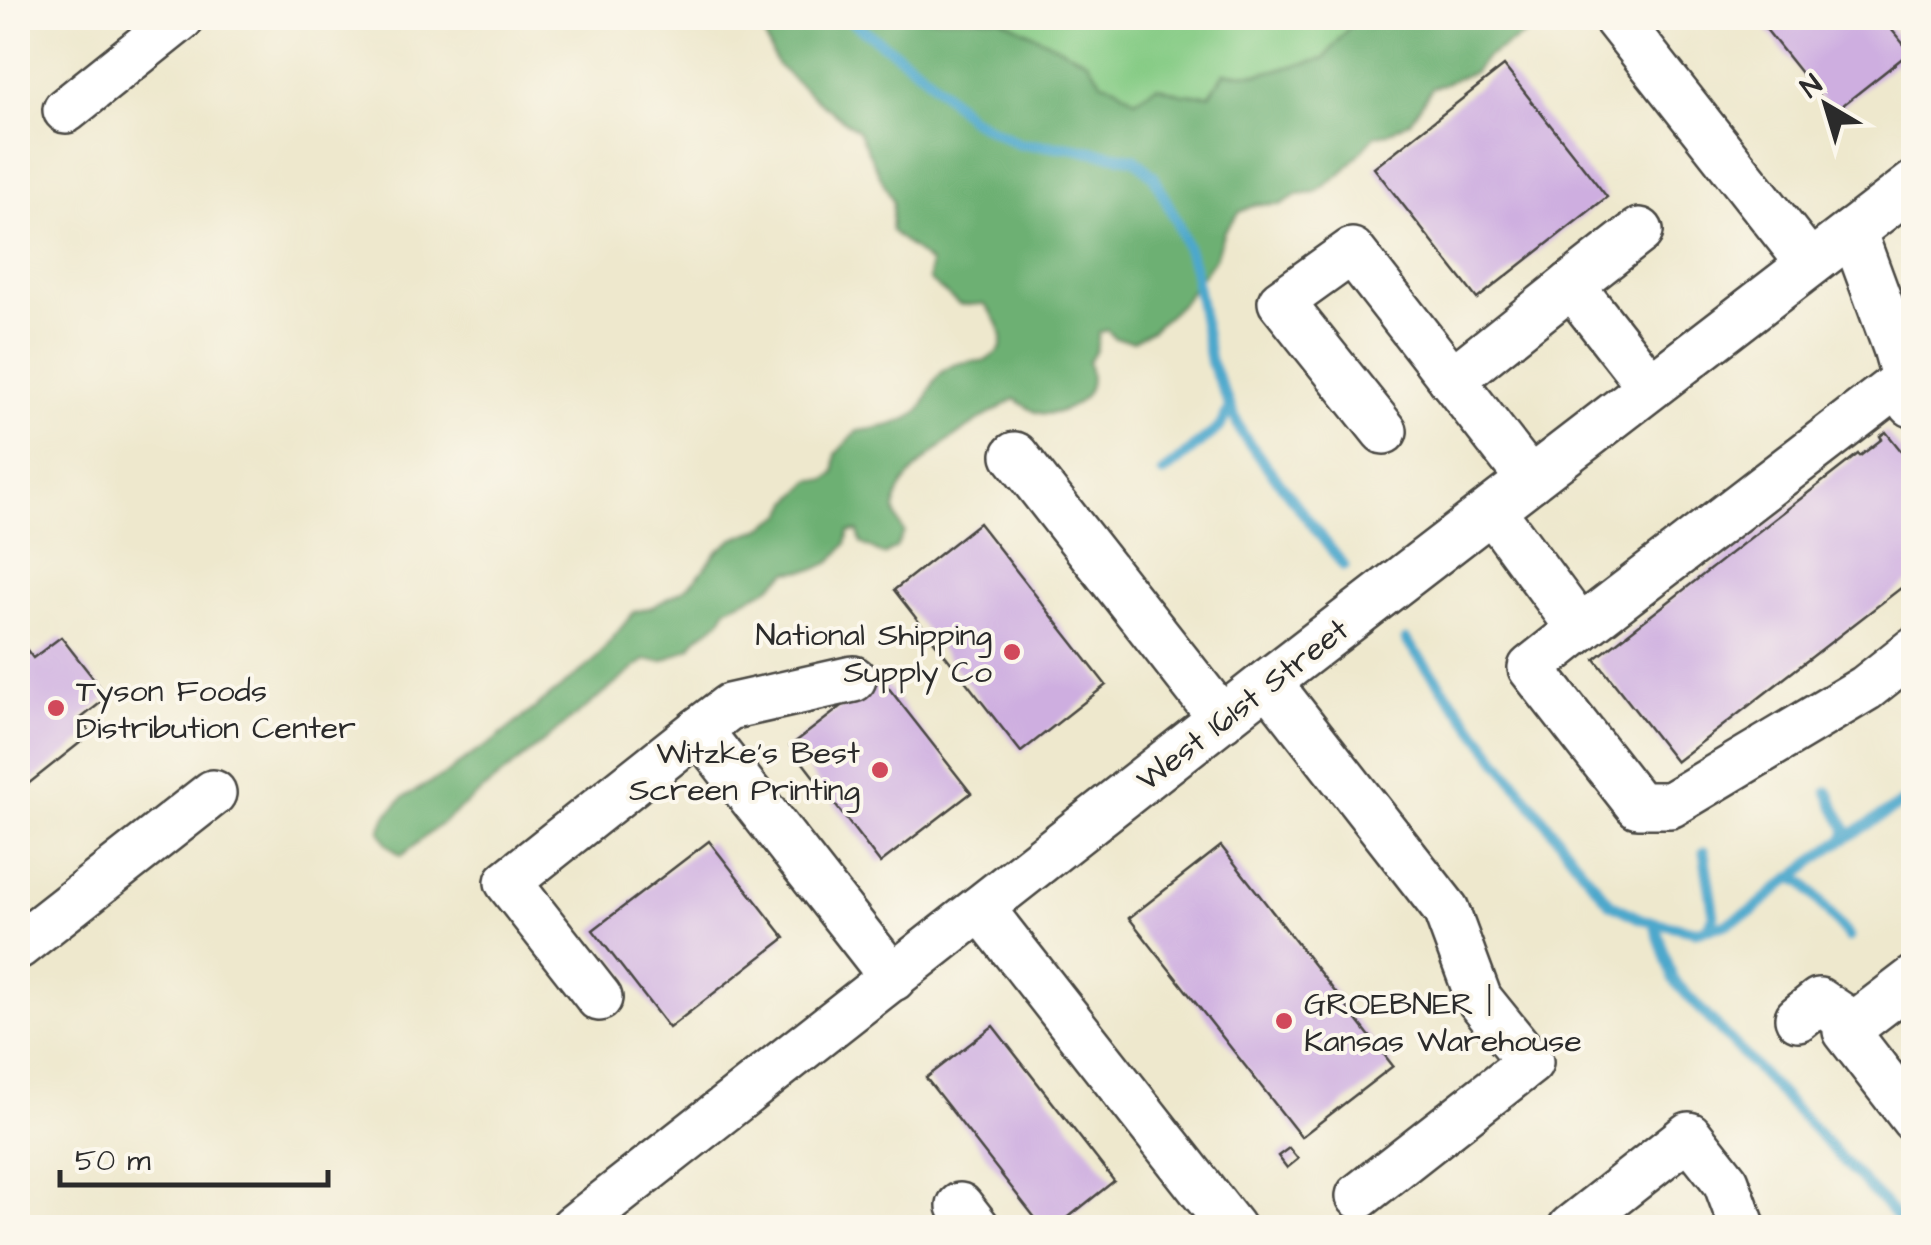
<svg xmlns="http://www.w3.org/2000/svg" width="1931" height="1245" font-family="'Architects Daughter',sans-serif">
  <rect width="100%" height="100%" fill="#fbf7ec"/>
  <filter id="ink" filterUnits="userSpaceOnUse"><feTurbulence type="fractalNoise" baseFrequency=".01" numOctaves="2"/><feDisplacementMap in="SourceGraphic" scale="20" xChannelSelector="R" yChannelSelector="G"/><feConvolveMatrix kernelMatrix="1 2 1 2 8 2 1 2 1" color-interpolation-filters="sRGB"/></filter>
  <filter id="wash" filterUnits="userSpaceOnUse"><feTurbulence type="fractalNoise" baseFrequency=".0048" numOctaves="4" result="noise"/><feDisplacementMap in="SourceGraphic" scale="40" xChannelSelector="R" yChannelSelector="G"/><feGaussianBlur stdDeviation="2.25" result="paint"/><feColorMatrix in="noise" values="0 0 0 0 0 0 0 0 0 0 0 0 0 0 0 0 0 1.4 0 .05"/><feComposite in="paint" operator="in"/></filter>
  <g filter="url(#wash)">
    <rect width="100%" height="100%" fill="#eee8cd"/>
    <path fill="#87cc86" stroke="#597c58" stroke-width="2.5" d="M 1000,18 L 1356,18 L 1324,59 L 1258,74 L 1224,73 L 1210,95 L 1182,94 L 1157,86 L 1135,100 L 1115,86 L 1102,82 L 1087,61 Z"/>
    <path fill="#6db073" stroke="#4c6e4f" stroke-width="2.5" d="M 757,18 L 1000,18 L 1087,61 L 1102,82 L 1115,86 L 1135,100 L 1157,86 L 1182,94 L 1210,95 L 1224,73 L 1258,74 L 1324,59 L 1356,18 L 1544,18 L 1526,34 L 1485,58 L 1474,72 L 1432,88 L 1410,121 L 1388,133 L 1376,135 L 1340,175 L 1315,193 L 1297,195 L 1280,205 L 1257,204 L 1239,212 L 1224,231 L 1215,258 L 1183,302 L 1152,330 L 1133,341 L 1115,338 L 1107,330 L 1099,333 L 1096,350 L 1088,362 C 1090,369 1092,378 1090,385 C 1085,405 1054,418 1036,412 C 1029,410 1022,403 1015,399 C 984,417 892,469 895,510 C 895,517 900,525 904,532 L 896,547 L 884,555 L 861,543 L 858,531 L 849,532 L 846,544 L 831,562 L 816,569 L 788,572 L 764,591 L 726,608 C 720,630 697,630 691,647 L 663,661 L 645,660 L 401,856 L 387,844 L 380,831 L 386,816 L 404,797 L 448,773 L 473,754 L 491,743 L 593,662 L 634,612 L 652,607 L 683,590 L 697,578 L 717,552 L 733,539 L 760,529 L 784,514 L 790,502 L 812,480 L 826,480 L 835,473 L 836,454 L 857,431 C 877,429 904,425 919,411 C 927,402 929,391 934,382 C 945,363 965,361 985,361 C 989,358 995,355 999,351 C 1009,336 993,314 984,304 L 960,305 L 929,280 L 930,263 L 891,231 L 893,202 L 858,131 L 818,101 L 777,65 Z"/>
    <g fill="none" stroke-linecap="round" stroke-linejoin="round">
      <g stroke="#4ea8cc" stroke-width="11">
        <path d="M 847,18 L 922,72 L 971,119 L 1019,144 L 1067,147 L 1135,159 L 1154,177 L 1176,220 L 1193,264 L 1210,360 L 1242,434 L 1344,566"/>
        <path d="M 1163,473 L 1220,427 L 1230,406"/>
        <path d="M 1406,640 L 1583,871 L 1611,904 L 1641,919 L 1695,931 L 1724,925 L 1752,911 L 1781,886 L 1836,844 L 1914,796"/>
        <path d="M 1828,792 L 1847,830 L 1844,839"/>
        <path d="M 1704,852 L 1714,916 L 1707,928"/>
        <path d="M 1792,877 L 1804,883 L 1849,937"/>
        <path d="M 1654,923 L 1673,979 L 1687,995 L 1907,1228"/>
      </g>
    </g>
    <g id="blocks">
      <g fill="#ceaee0">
        <path d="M 1757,18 L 1882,18 L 1910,52 L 1833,113 Z"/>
        <path d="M 1504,66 L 1607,197 L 1477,299 L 1374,168 Z"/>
        <path d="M 1886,432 L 1914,467 L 1914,578 L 1676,762 L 1595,659 L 1858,454 L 1860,456 L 1882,439 L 1880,436 Z"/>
        <path d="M 979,523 L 1106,685 L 1021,752 L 894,590 Z"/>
        <path d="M 61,637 L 108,697 L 80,719 L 91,734 L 18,792 L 18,638 L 33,658 Z"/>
        <path d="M 880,677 L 971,793 L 880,863 L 790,746 Z"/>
        <path d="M 709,841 L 785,938 L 669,1028 L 593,930 Z"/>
        <path d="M 1221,846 L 1393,1066 L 1301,1137 L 1129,918 Z"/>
        <path d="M 993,1026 L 1114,1181 L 1055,1228 L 1043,1228 L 926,1078 Z"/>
        <path d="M 1914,1053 L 1914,1085 L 1898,1065 Z"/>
        <path d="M 1289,1148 L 1298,1159 L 1287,1168 L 1278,1156 Z"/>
      </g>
    </g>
  </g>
  <g filter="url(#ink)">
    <use href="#blocks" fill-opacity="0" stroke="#484743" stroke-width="2.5"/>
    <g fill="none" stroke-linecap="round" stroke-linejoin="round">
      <g stroke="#484743" stroke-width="50">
        <g id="minor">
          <path d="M 1616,18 L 1809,263"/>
          <path d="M 66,110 L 181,18"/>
          <path d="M 1853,231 L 1896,348 L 1912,404"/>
          <path d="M 1571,285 L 1640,231"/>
          <path d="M 1452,380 L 1571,285 L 1650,386"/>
          <path d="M 1384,431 L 1281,302 L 1352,251 L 1530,480"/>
          <path d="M 1015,455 L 1222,719"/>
          <path d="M 1492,510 L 1580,629 L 1531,668 L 1638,805 L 1670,805 L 1866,688 L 1914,650"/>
          <path d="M 1580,629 L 1914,372"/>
          <path d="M 1268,682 L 1446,910 L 1479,999 L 1530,1062 L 1359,1196"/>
          <path d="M 699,730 L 729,707 L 853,679"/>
          <path d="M 981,908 L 1232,1228"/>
          <path d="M 18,946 L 213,793"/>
          <path d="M 1914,979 L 1846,1031 L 1914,1119"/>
          <path d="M 599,998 L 508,882 L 699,730 L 893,978"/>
          <path d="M 1798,1018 L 1819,1001 L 1855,1025"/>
          <path d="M 960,1206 L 977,1228"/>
          <path d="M 573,1228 L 1268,682 L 1914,184"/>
          <path d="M 1571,1228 L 1689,1135 L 1726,1182 L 1743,1228"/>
        </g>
      </g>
      <use href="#minor" stroke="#fff" stroke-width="45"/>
    </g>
  </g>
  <g fill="#d1495b" stroke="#fbf7ec" stroke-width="4">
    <circle cx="1012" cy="652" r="10"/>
    <circle cx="56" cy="708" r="10"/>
    <circle cx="880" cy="770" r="10"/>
    <circle cx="1284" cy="1021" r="10"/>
  </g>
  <g text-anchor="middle" stroke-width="8" stroke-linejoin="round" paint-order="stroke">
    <g font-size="32" fill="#2b2b2b" stroke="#fbf7ec" text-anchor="end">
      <text x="992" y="645">National Shipping<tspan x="992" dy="37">Supply Co</tspan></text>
      <text x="76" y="701" text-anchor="start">Tyson Foods<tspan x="76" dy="37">Distribution Center</tspan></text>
      <text x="860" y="763">Witzke's Best<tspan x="860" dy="37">Screen Printing</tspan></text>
      <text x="1304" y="1014" text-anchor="start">GROEBNER |<tspan x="1304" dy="37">Kansas Warehouse</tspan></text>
    </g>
    <g font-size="32" fill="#2b2b2b" stroke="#fbf7ec">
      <text transform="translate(1242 704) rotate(-38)" y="11">West 161st Street</text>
    </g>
  </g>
  <rect width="1931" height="1245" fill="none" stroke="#fbf7ec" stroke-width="60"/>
  <g transform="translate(1826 105) rotate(322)" stroke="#fbf7ec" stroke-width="8" paint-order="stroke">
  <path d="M0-8L18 38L0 25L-18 38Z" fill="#2b2b2b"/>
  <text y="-15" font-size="28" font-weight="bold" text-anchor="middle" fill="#2b2b2b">N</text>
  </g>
  <path d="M60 1170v15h268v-15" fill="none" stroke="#2b2b2b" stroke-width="5"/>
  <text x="75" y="1170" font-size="30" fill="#2b2b2b" stroke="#fbf7ec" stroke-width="8" paint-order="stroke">50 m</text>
</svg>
